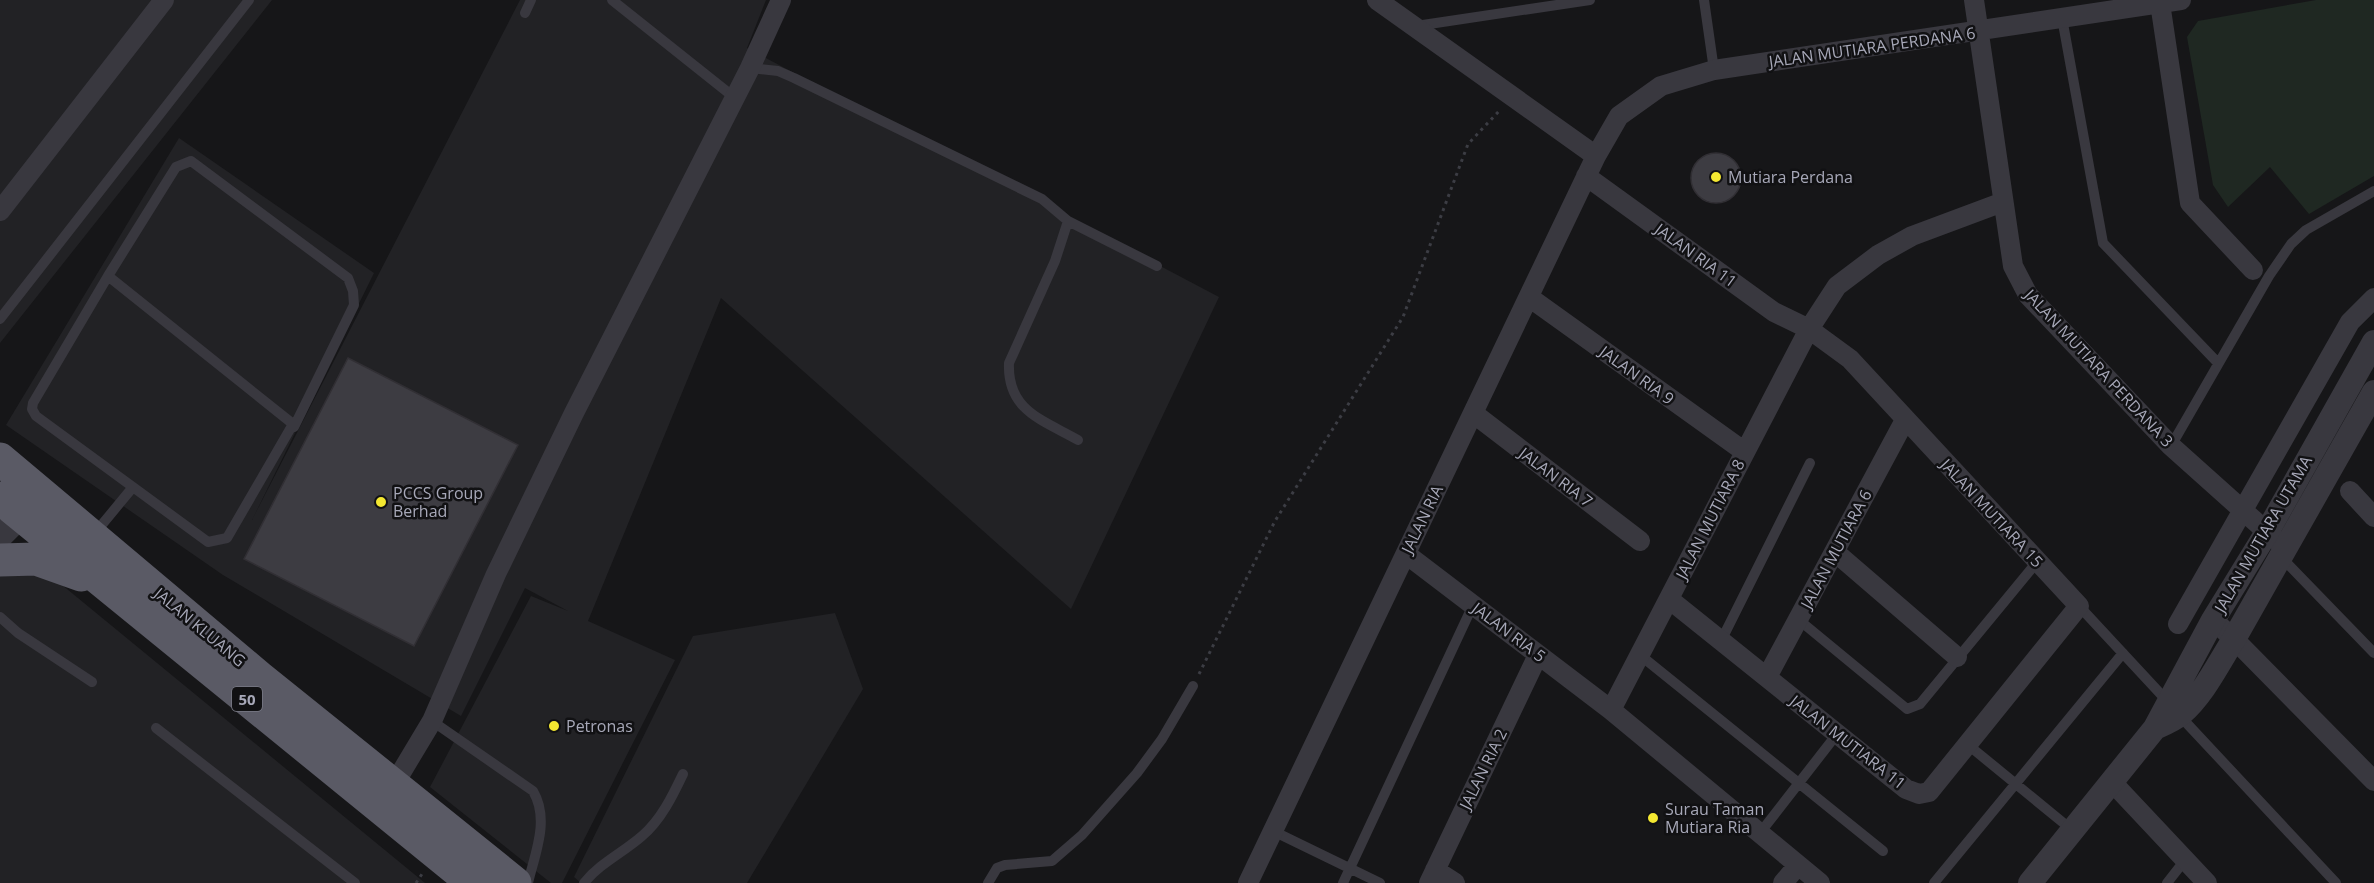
<svg xmlns="http://www.w3.org/2000/svg" width="2374" height="883" viewBox="0 0 2374 883" font-family="'Open Sans',sans-serif">
	<rect width="100%" height="100%" fill="#161618"/>
	<path fill="#222225" d="M0,0H272L0,343Z
		M520,0H766L747,48L1219,297L1071,609L721,298L588,621L675,660L562,883H551L430,787L531,596L568,611L525,588L461,716L223,575L6,425L179,138L374,273L252,520Z
		M0,534L425,883H0Z
		M835,613L863,689L747,883H581L574,877L693,636Z"/>
	<path fill="#1f2822" d="M2316,0H2374V176L2309,214L2270,167L2228,207L2213,185L2187,37L2198,21Z"/>
	<path fill="#3d3c42" stroke="#312f34" stroke-width="1.5" d="M1691 178a25 25 0 1 1 50 0a25 25 0 1 1-50 0Z
		M348,358L518,445L414,646L244,559Z"/>
	<g fill="none" stroke-linecap="round" stroke-linejoin="round">
		<path stroke="#3c3d44" stroke-width="3" stroke-dasharray="3 4.5" stroke-linecap="butt" d="M1199,674L1275,521L1403,317L1468,144L1501,109
			M416,883L422,874"/>
		<path stroke="#39383f" stroke-width="10" d="M612,0L735,98
			M1704,0L1714,70
			M525,13L531,0
			M2062,18L2103,243L2218,363
			M1416,26L1590,0
			M750,68L778,71L794,78L1042,199L1068,221L1055,261L1009,363C1007,411 1043,420 1078,440
			M191,161L348,278L353,291L354,305L294,427L293,424L227,538L208,542L36,416L32,409L33,403L108,276L176,167Z
			M1068,221L1157,266
			M108,276L293,424
			M0,319L249,0
			M2171,446L2269,276L2291,244L2306,230L2374,191
			M95,533L133,487
			M2281,557L2374,653
			M2079,606L2169,703
			M0,617L18,633L92,682
			M1799,620L1907,709L1920,704L2037,562
			M1721,641L1810,463
			M1640,655L1883,851
			M2179,715L2336,883
			M432,721L533,791C550,820 535,853 528,883
			M156,728L355,883
			M1967,744L2072,830
			M1273,831L1380,883
			M1760,833L1837,734
			M584,883C600,863 624,852 642,836C661,820 673,795 683,774
			M988,883L997,868L1005,865L1052,861L1082,835L1137,773L1162,739L1193,686
			M1343,883L1473,605
			M1934,883L2123,653
			M2167,883L2185,860"/>
		<path stroke="#39383f" stroke-width="20" d="M1377,0L1596,156
			M1974,0L2013,266L2028,295L2171,446L2276,540
			M2160,3L2190,203L2253,270
			M1586,176L1774,312L1809,329L1850,359L2079,606L1929,792L1919,794L1906,789L1669,599
			M0,211L164,0
			M1529,297L1745,452
			M1473,413L1640,541
			M2350,491L2374,517
			M1835,552L1957,657
			M1406,554L1611,710L1820,883
			M2213,620L2234,639L2374,781
			M2178,624L2350,322L2374,298
			M1767,677L1905,420
			M1611,710L1809,329L1837,286L1878,255L1912,236L2003,202
			M2112,782L2207,883
			M393,786L432,721L496,574L574,413L750,68L781,0
			M1435,870L1455,883
			M1248,883L1596,156L1619,116L1661,86L1714,70L2181,0
			M1429,883L1538,655
			M1783,883L1798,865"/>
		<path stroke="#39383f" stroke-width="24" d="M0,537L32,505
			M2155,728C2164,724 2174,720 2181,714C2204,694 2218,664 2234,639L2374,392
			M2030,883L2155,728L2213,620L2267,532L2374,342"/>
		<path stroke="#5a5a65" stroke-width="33" d="M0,459L259,677L515,883
			M0,498L473,883
			M0,560L36,559L81,575"/>
	</g>
	<g fill="#f4e831" stroke="#111113" stroke-width="2">
		<circle cx="1716" cy="177" r="6"/>
		<circle cx="381" cy="502" r="6"/>
		<circle cx="554" cy="726" r="6"/>
		<circle cx="1653" cy="818" r="6"/>
	</g>
	<g text-anchor="middle" dominant-baseline="central" stroke-width="5" stroke-linejoin="round" paint-order="stroke">
		<rect fill="#111113" stroke="#7a7b86" stroke-width="1.5" x="232" y="687" width="30" height="24" rx="4.5"/>
		<g font-size="15" font-weight="bold" fill="#a7a8b8">
			<text x="247" y="699">50</text>
		</g>
		<g font-size="16" fill="#a7a8b8" stroke="#111113">
			<text transform="translate(1872 47) rotate(-8)">JALAN MUTIARA PERDANA 6</text>
			<text transform="translate(1696 255) rotate(36)">JALAN RIA 11</text>
			<text transform="translate(2099 368) rotate(47)">JALAN MUTIARA PERDANA 3</text>
			<text transform="translate(1637 375) rotate(36)">JALAN RIA 9</text>
			<text transform="translate(1556 477) rotate(37)">JALAN RIA 7</text>
			<text transform="translate(1992 513) rotate(47)">JALAN MUTIARA 15</text>
			<text transform="translate(1422 519) rotate(-64)">JALAN RIA</text>
			<text transform="translate(1710 519) rotate(-63)">JALAN MUTIARA 8</text>
			<text transform="translate(2263 534) rotate(-60)">JALAN MUTIARA UTAMA</text>
			<text transform="translate(1836 549) rotate(-62)">JALAN MUTIARA 6</text>
			<text transform="translate(200 627) rotate(40)">JALAN KLUANG</text>
			<text transform="translate(1509 632) rotate(37)">JALAN RIA 5</text>
			<text transform="translate(1848 742) rotate(38)">JALAN MUTIARA 11</text>
			<text transform="translate(1483 769) rotate(-64)">JALAN RIA 2</text>
		</g>
		<g font-size="16" fill="#a7a8b8" stroke="#111113" text-anchor="start">
			<text x="1728" y="177">Mutiara Perdana</text>
			<text x="393" y="493">PCCS Group<tspan x="393" dy="18">Berhad</tspan></text>
			<text x="566" y="726">Petronas</text>
			<text x="1665" y="809">Surau Taman<tspan x="1665" dy="18">Mutiara Ria</tspan></text>
		</g>
	</g>
</svg>
